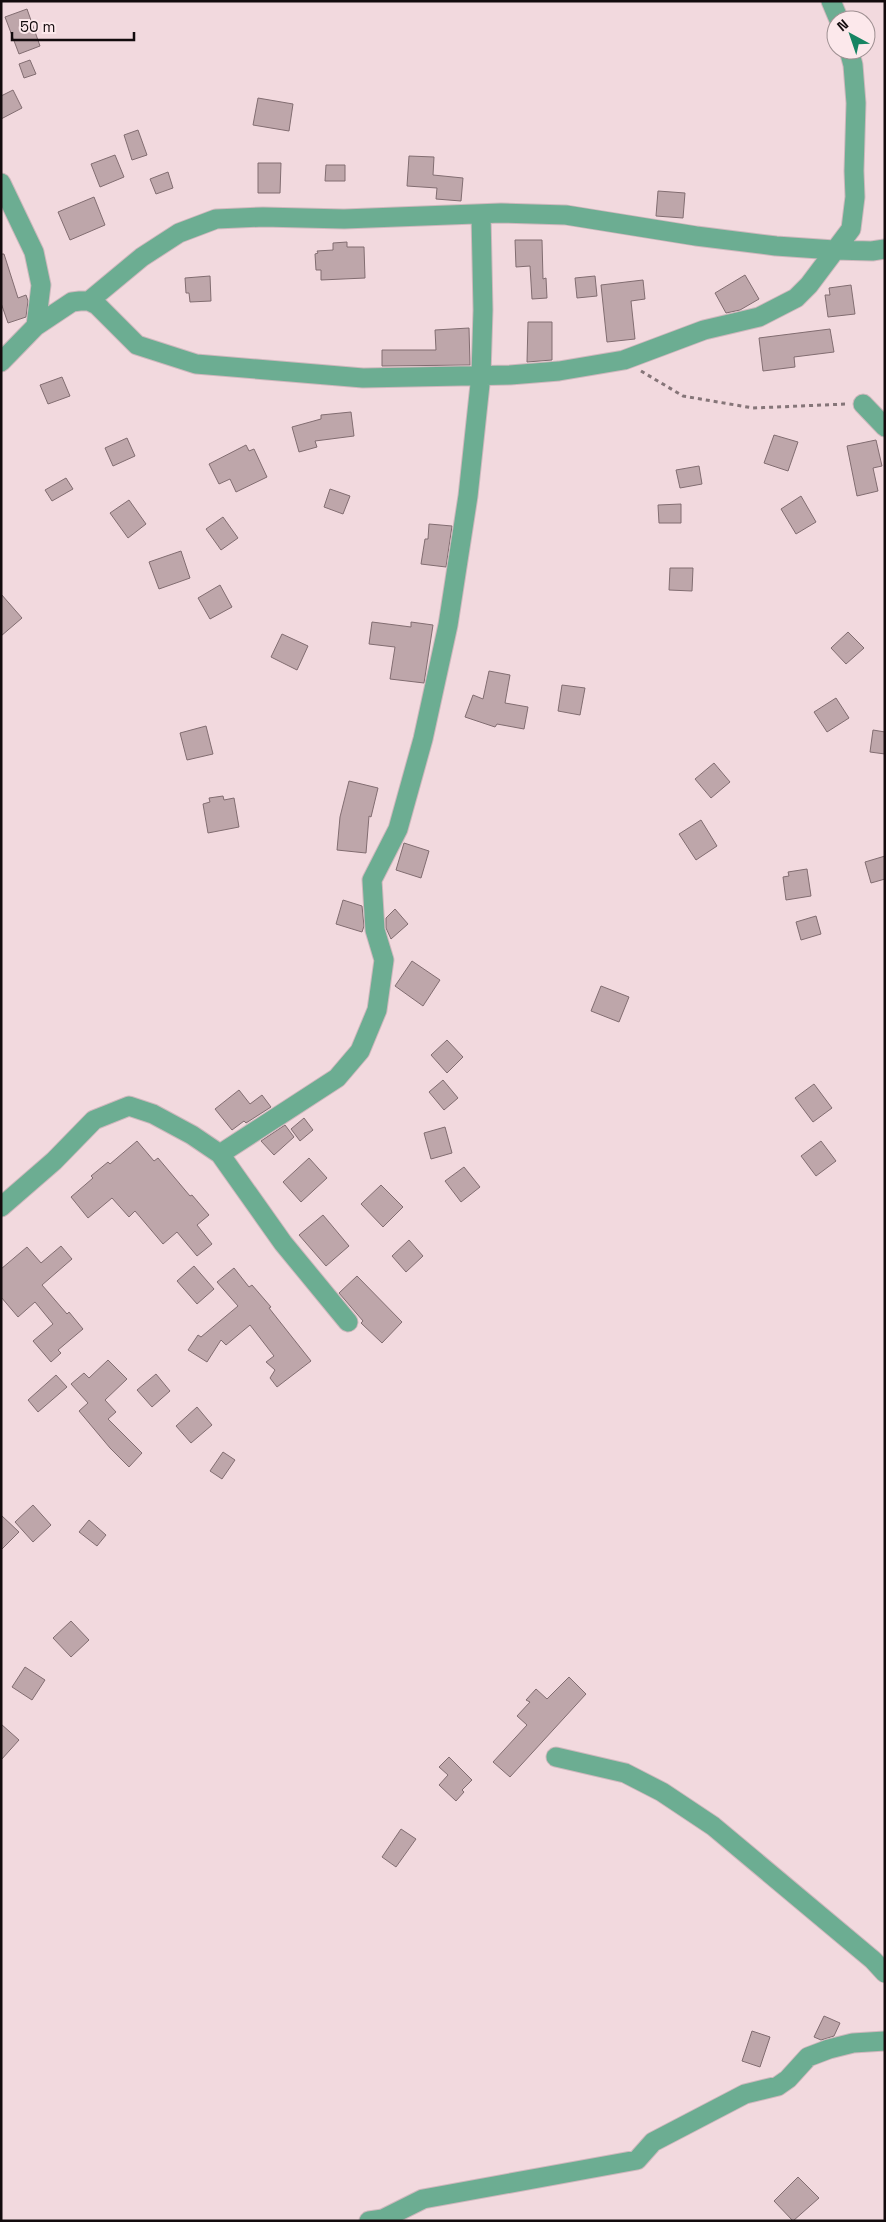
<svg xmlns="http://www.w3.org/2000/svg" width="886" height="2222" viewBox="0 0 886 2222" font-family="'Space Grotesk',sans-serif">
	<rect width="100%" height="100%" fill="#f2d9de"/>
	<path fill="#bea6aa" stroke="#826d71" d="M27,9L40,46L19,54L5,17Z
		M30,60L36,74L24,78L19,64Z
		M13,90L22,108L1,119V96Z
		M258,98L293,104L289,131L253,125Z
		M138,130L147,155L132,160L124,135Z
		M115,155L124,177L100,187L91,164Z
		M409,156L434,157L433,175L463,178L461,201L436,199L437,188L407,186Z
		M258,163H281L280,193H258Z
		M326,165H345V181H325Z
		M168,172L173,188L156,194L150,179Z
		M658,191L685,193L683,218L656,216Z
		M94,197L105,225L70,240L58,212Z
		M515,240H542L543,279L546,278L547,298L532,299L530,266L516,267Z
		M347,242V247H364L365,278L321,280V270H316L315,254L318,253L317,251L333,250V243Z
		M1,254H4L18,298L26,295L28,301L26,317L8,323L1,303Z
		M745,275L759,299L740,310L726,313L715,293Z
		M210,276L211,301L190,302L189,293H186L185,278Z
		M595,276L597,296L577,298L575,278Z
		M643,280L645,299L631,301L635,339L607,342L601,285Z
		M851,285L855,314L828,317L825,295H830L829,288Z
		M528,322H552V360L527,362Z
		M469,328L470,365L382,366V350H436L435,330Z
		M830,329L834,352L794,357L795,367L763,371L759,338Z
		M62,377L70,396L48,404L40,385Z
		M351,412L354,436L315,441L317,447L299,452L292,427L321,419V415Z
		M774,435L798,442L788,471L764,463Z
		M127,438L135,456L113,466L105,448Z
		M876,440L882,466L873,468L878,491L857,496L847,446Z
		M246,445L249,451L254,449L267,477L236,492L230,479L219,484L209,464Z
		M699,466L702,484L680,488L676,470Z
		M66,478L73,489L52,501L45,490Z
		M330,489L350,496L343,514L324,507Z
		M801,496L816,522L796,534L781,509Z
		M129,500L146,524L128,538L110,513Z
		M681,504V523H659L658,505Z
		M223,517L238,538L221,550L206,529Z
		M429,524L452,526L446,567L421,564L425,539H428Z
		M181,551L190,578L159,589L149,562Z
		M670,568H693L692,591L669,590Z
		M220,585L232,607L210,619L198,598Z
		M1,594L22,618L1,636Z
		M372,622L411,627V622L433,625L424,683L390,679L395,647L369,644Z
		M848,632L864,648L846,664L831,648Z
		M282,634L308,646L297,670L271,657Z
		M489,671L510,675L505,703L528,707L524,729L497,724L495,727L465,717L473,695L483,699Z
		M562,685L585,688L580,715L558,711Z
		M836,698L849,718L827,732L814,712Z
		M206,726L213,754L187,760L180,733Z
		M873,730L885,732V754L870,752Z
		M714,763L730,782L711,798L695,779Z
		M349,781L378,788L371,817L369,816L366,853L337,850L340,817Z
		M223,796L224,800L234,798L239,827L208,833L203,804L210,802L209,798Z
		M701,820L717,846L696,860L679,834Z
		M404,843L429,851L421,878L396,870Z
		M885,856V879L871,883L865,862Z
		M807,869L811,896L786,900L783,877L789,876L788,872Z
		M343,900L362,906L364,926L362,932L336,924Z
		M395,909L408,924L391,939L386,928V918Z
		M816,916L821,934L801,940L796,922Z
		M412,961L440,980L423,1006L395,986Z
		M601,986L629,997L619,1022L591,1011Z
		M447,1040L463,1057L447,1073L431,1055Z
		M443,1080L458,1098L444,1110L429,1092Z
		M814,1084L832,1108L813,1122L795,1098Z
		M239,1090L250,1104L262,1095L271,1107L246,1123L244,1121L232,1130L215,1109Z
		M304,1118L313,1130L300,1141L291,1129Z
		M285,1125L294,1137L274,1155L261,1141Z
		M445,1127L452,1153L431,1159L424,1133Z
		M137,1141L154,1161L158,1158L190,1196L192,1195L209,1215L197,1225L212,1244L197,1256L177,1232L163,1244L135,1211L129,1217L112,1198L88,1218L71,1197L93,1178L91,1176L108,1162L110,1164Z
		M821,1141L836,1161L816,1176L801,1156Z
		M309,1158L327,1178L301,1202L283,1182Z
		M464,1167L480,1187L461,1202L445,1181Z
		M381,1185L403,1207L383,1227L361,1204Z
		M323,1215L349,1246L326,1266L299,1235Z
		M409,1240L423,1256L406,1272L392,1256Z
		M61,1246L72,1259L42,1285L67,1314L69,1312L83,1329L58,1350L61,1353L51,1362L33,1341L53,1324L35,1302L18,1317L1,1297V1269L27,1247L41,1263Z
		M194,1266L214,1289L197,1304L177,1281Z
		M234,1268L249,1287L252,1285L271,1307L269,1308L311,1361L277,1387L270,1378L275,1370L266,1362L274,1356L250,1325L226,1345L221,1340L207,1362L188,1350L198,1335L201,1337L238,1306L217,1282Z
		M357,1276L402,1322L382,1343L361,1323L363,1321L339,1293Z
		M108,1360L127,1379L105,1400L116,1412L108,1419L142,1453L129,1467L110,1448L79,1411L88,1403L71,1384L84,1373L89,1378Z
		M156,1374L170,1391L152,1407L137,1390Z
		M56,1375L67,1387L38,1412L28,1400Z
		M197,1407L212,1425L191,1443L176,1426Z
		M223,1452L235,1460L222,1479L210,1471Z
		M33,1505L51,1525L33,1542L15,1522Z
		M1,1515L19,1532L1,1550Z
		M89,1520L106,1535L97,1546L79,1532Z
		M71,1621L89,1640L71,1657L53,1638Z
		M25,1667L45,1680L32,1700L12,1687Z
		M569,1677L586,1694L510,1777L493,1762L527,1725L517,1716L530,1702L526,1700L536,1689L547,1699Z
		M1,1724L19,1740L1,1760Z
		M449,1757L472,1780L462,1790L464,1792L456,1801L439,1785L448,1775L439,1767Z
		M401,1829L416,1839L396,1867L382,1857Z
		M824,2016L840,2023L834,2036L821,2040L814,2037Z
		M752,2031L770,2037L760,2067L742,2061Z
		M798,2177L819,2198L793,2221L774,2201Z"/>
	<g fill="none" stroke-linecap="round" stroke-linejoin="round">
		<g stroke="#ceb8bd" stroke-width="21">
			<path id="minor" d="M831,1L839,20
				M1,183L34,252L41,285L36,326
				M89,301L142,257L179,233L216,219L263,217L344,219L501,213L566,215L696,236L776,246L834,250L872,251L885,249
				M1,362L36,326L72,302L80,301H89L97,305L137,345L196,364L363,378L510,375L559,371L624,360L704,330L759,317L796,298L809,285L851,229L855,197L854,171L856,103L853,65L849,50
				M863,404L885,427
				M220,1154L337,1078L360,1051L377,1010L384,960L375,930L372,880L398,829L423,739L448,625L468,496L481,375L483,310L481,214
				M1,1207L54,1161L94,1120L129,1106L153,1114L192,1135L220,1154L283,1243L348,1322
				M556,1757L625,1773L662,1792L713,1826L873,1960L885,1973
				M369,2221L383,2219L423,2199L637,2160L653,2142L745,2094L778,2086L788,2079L808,2057L829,2049L853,2043L885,2041"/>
		</g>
		<path stroke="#857578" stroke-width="3" stroke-dasharray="4 4" stroke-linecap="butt" d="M641,371L683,396L753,408L847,404"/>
		<use href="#minor" stroke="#6cad92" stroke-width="19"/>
	</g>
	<rect width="886" height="2222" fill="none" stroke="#130b0d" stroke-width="5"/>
	<g transform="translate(851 35) rotate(320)"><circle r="24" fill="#fce8eb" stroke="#9f9092"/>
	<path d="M0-4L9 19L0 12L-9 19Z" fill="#168462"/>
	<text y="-8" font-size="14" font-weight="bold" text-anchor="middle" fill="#130b0d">N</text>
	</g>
	<path d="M12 32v8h122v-8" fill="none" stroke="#130b0d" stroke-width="2.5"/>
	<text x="20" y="32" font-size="15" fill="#130b0d" stroke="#fce8eb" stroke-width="4" paint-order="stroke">50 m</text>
</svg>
